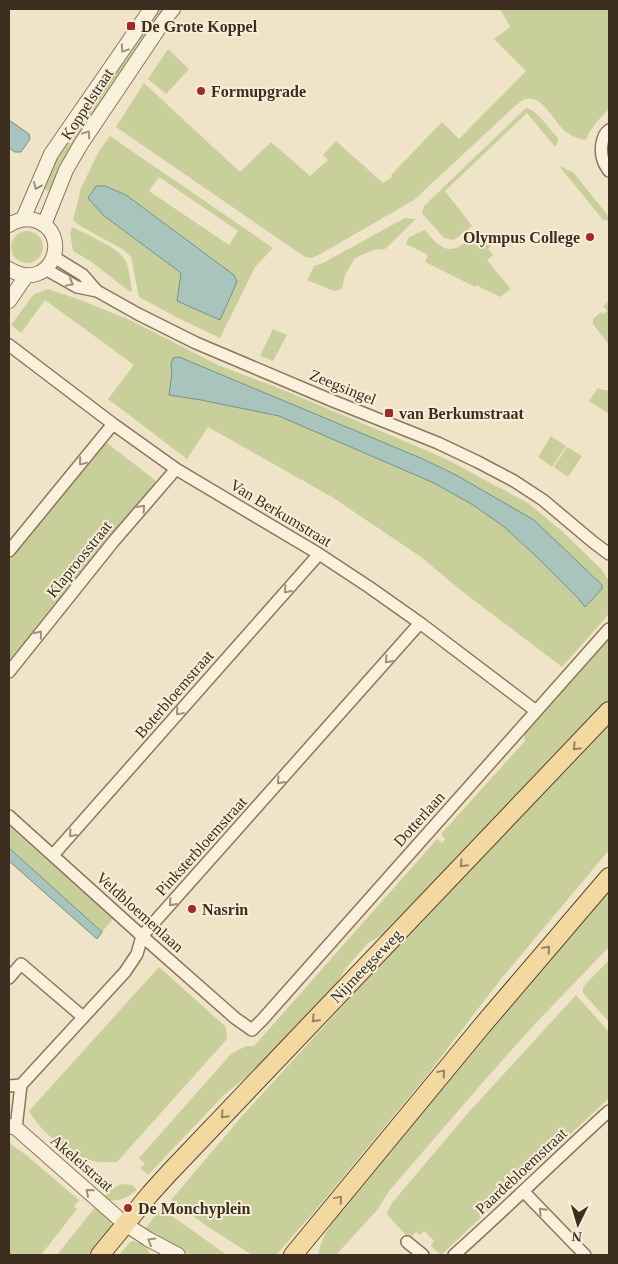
<svg xmlns="http://www.w3.org/2000/svg" width="618" height="1264" viewBox="0 0 618 1264" font-family="Georgia,serif">
	<rect width="100%" height="100%" fill="#f0e4c8"/>
	<path fill="#c9cf9b" fill-rule="evenodd" d="M155,9H169L51,192L41,188L53,160Z
		M500,9H608L609,10V109C600,118 591,127 586,140C577,138 570,136 564,130C554,121 542,94 525,99C522,100 518,104 515,106L414,200L322,253L312,258L305,257L116,127L144,83L240,172L271,142L310,176L328,160L323,155L336,141L383,183L392,177L391,175L442,122L459,139L526,71L494,39L510,27Z
		M168,49L189,69L166,94L148,79Z
		M526,108C536,109 550,129 557,137C559,141 558,143 555,147L527,113L445,191L472,226L454,240L444,238L422,213L424,206Z
		M110,136L273,248L255,267L220,338L178,318L139,297L131,257L124,250L82,227L73,220L81,188L98,153ZM159,177L238,231L229,245L149,191ZM96,186L233,292L181,273L103,215L88,198Z
		M559,166L573,172L609,217V223L606,219L604,221Z
		M405,218L416,219L385,249L373,250L355,258L345,275L342,289L334,291L307,280L314,266L323,263Z
		M72,227C84,233 116,247 123,257C130,265 130,281 132,291L130,292L93,263L73,251L70,233Z
		M425,230C446,257 455,253 478,232L491,246L488,249L493,255L487,260L511,289L500,297L476,285L475,287L425,262L428,255L406,244L409,237Z
		M11 247a16 16 0 1 1 32 0a16 16 0 1 1-32 0Z
		M48,289L78,299L130,320L218,365L281,389L442,457L528,503L563,532L602,570L609,581V614L562,667L459,589L421,557L332,497L208,427L187,459L108,399L134,365L45,300L21,333L11,325L34,294ZM179,357L424,459L456,475L534,520L602,585L585,606L578,598L536,556L503,526L473,505L434,483L279,416L201,400L170,395L172,372L171,364Z
		M609,301V345L593,324V319L601,312L603,314L607,311L603,306Z
		M273,329L287,335L273,361L260,356Z
		M598,388L604,390H609V414L589,401Z
		M551,436L566,446L552,467L538,457Z
		M103,440L155,480V483L9,666V560Z
		M567,447L582,456L568,477L554,467Z
		M609,636V700L384,934L368,943L346,968L336,984L263,1064L225,1094L148,1175L140,1168L145,1164L139,1158L231,1054L246,1046H254L437,839L442,843L445,839L441,834L525,741L524,734Z
		M609,723V850L501,979L428,1074L315,1211L276,1255H252L207,1226L171,1200L243,1115L380,965Z
		M9,826L113,919L102,932L9,848Z
		M609,893V947L533,1026L484,1081L389,1191L378,1209L336,1255H318C320,1243 325,1234 332,1223L474,1050L534,979L565,938L594,907Z
		M609,960V1022L583,993V987Z
		M159,967L226,1027L227,1039L117,1162C109,1162 101,1163 93,1161C69,1154 42,1134 29,1111Z
		M576,995L609,1032V1098L441,1255L431,1246L434,1241L424,1231L420,1235L416,1232L409,1239L387,1214L388,1210L392,1203L467,1114Z
		M9,1143L25,1154L79,1200L74,1206L77,1209L41,1255H9Z
		M123,1184L132,1185L137,1190C127,1198 116,1204 103,1198C109,1190 114,1186 123,1184Z
		M96,1206C102,1212 114,1219 111,1229L88,1255H57Z
		M162,1209L227,1255H191L145,1229L157,1213Z
		M133,1241L147,1246L150,1255H119L130,1242Z"/>
	<path fill="#a9c4bc" stroke="#6f938a" d="M9,120L29,134L30,139L21,152H15L9,148Z
		M96,186H105L126,195L234,275L237,282L220,320L177,301L181,273L103,215L88,198Z
		M179,357L423,459L456,475L534,520L602,585V589L585,607L578,598L536,556L503,526L473,505L434,483L279,416L201,400L169,395L172,372L171,364L173,358Z
		M9,848L102,932L97,939L9,861Z"/>
	<g fill="none" stroke-linecap="round" stroke-linejoin="round">
		<g stroke="#8d765c" stroke-width="14">
			<path id="minor" d="M609,130C601,136 600,151 603,160C604,164 607,168 609,171
				M54,257L83,275L97,291
				M45,269L77,287L97,291L138,314L196,343L333,401L438,443L478,462L514,481L543,500L593,542L609,554
				M9,345L113,424L176,469L319,554L369,587L420,623L536,711
				M9,551L113,424
				M9,672L113,542L176,469
				M9,816L142,936L235,1018L252,1030L263,1019L609,629
				M53,855L319,554
				M9,978L21,964L83,1017
				M9,1086L21,1085L125,972L137,954L142,936L420,623
				M16,1128L21,1085
				M524,1192L585,1255
				M407,1242L423,1255
				M454,1255C507,1208 557,1158 609,1111"/>
		</g>
		<g stroke="#8d765c" stroke-width="16">
			<path id="tertiary" d="M23,219L51,154L151,9
				M9,225C17,220 25,218 34,220C75,232 51,295 9,269
				M44,225L66,170L81,144L165,19L173,9
				M9,301L26,276
				M9,1126L16,1128L125,1224L148,1239L178,1255"/>
		</g>
		<g stroke="#5b4430" stroke-width="20">
			<path id="primary" d="M100,1255L150,1194L169,1173L609,711
				M293,1255L481,1027L609,877"/>
		</g>
		<use href="#minor" stroke="#faf1dc" stroke-width="11"/>
		<use href="#tertiary" stroke="#faf1dc" stroke-width="14"/>
		<use href="#primary" stroke="#f3d9a0" stroke-width="18"/>
	</g>
	<defs><path id="oneway-chevron" d="M-2-3.5L2.5 0L-2 3.5" fill="none" stroke-width="1.6" stroke-linecap="round" stroke-linejoin="round" transform="scale(1.25)"/></defs>
	<g stroke="#9c907e">
		<use href="#oneway-chevron" transform="translate(124 49) rotate(124)"/>
		<use href="#oneway-chevron" transform="translate(87 134) rotate(-56)"/>
		<use href="#oneway-chevron" transform="translate(37 186) rotate(114)"/>
		<use href="#oneway-chevron" transform="translate(70 283) rotate(29)"/>
		<use href="#oneway-chevron" transform="translate(82 462) rotate(129)"/>
		<use href="#oneway-chevron" transform="translate(142 508) rotate(-49)"/>
		<use href="#oneway-chevron" transform="translate(287 590) rotate(132)"/>
		<use href="#oneway-chevron" transform="translate(39 634) rotate(-51)"/>
		<use href="#oneway-chevron" transform="translate(388 660) rotate(132)"/>
		<use href="#oneway-chevron" transform="translate(179 712) rotate(131)"/>
		<use href="#oneway-chevron" transform="translate(280 781) rotate(132)"/>
		<use href="#oneway-chevron" transform="translate(72 834) rotate(132)"/>
		<use href="#oneway-chevron" transform="translate(172 903) rotate(132)"/>
		<use href="#oneway-chevron" transform="translate(89 1192) rotate(-139)"/>
		<use href="#oneway-chevron" transform="translate(542 1211) rotate(-134)"/>
		<use href="#oneway-chevron" transform="translate(151 1241) rotate(-150)"/>
	</g>
	<g stroke="#988460">
		<use href="#oneway-chevron" transform="translate(576 747) rotate(134)"/>
		<use href="#oneway-chevron" transform="translate(463 864) rotate(134)"/>
		<use href="#oneway-chevron" transform="translate(547 949) rotate(-49)"/>
		<use href="#oneway-chevron" transform="translate(315 1019) rotate(134)"/>
		<use href="#oneway-chevron" transform="translate(442 1073) rotate(-50)"/>
		<use href="#oneway-chevron" transform="translate(224 1115) rotate(133)"/>
		<use href="#oneway-chevron" transform="translate(339 1199) rotate(-50)"/>
	</g>
	<g fill="#9e2a2b" stroke="#f7eed8" stroke-width="2">
		<rect x="126" y="21" width="10" height="10" rx="2.5"/>
		<circle cx="201" cy="91" r="5"/>
		<circle cx="590" cy="237" r="5"/>
		<rect x="384" y="408" width="10" height="10" rx="2.5"/>
		<circle cx="192" cy="909" r="5"/>
		<circle cx="128" cy="1208" r="5"/>
	</g>
	<g text-anchor="middle" dominant-baseline="central" stroke-width="4" stroke-linejoin="round" paint-order="stroke">
		<g font-size="16" font-weight="bold" fill="#3d2e20" stroke="#f7eed8" text-anchor="start">
			<text x="141" y="26">De Grote Koppel</text>
			<text x="211" y="91">Formupgrade</text>
			<text x="580" y="237" text-anchor="end">Olympus College</text>
			<text x="399" y="413">van Berkumstraat</text>
			<text x="202" y="909">Nasrin</text>
			<text x="138" y="1208">De Monchyplein</text>
		</g>
		<g font-size="16" fill="#3d2e20" stroke="#f7eed8">
			<text transform="translate(87 104) rotate(-57)">Koppelstraat</text>
			<text transform="translate(343 387) rotate(22)">Zeegsingel</text>
			<text transform="translate(281 513) rotate(31)">Van Berkumstraat</text>
			<text transform="translate(79 559) rotate(-51)">Klaproosstraat</text>
			<text transform="translate(174 694) rotate(-49)">Boterbloemstraat</text>
			<text transform="translate(419 819) rotate(-48)">Dotterlaan</text>
			<text transform="translate(201 846) rotate(-48)">Pinksterbloemstraat</text>
			<text transform="translate(140 912) rotate(42)">Veldbloemenlaan</text>
			<text transform="translate(366 966) rotate(-46)">Nijmeegseweg</text>
			<text transform="translate(82 1163) rotate(41)">Akeleistraat</text>
			<text transform="translate(521 1171) rotate(-43)">Paardebloemstraat</text>
		</g>
	</g>
	<rect width="618" height="1264" fill="none" stroke="#3d2e20" stroke-width="20"/>
	<g transform="translate(578 1224) rotate(185)" stroke="#f7eed8" stroke-width="4" paint-order="stroke">
	<path d="M0-4L9 19L0 12L-9 19Z" fill="#3d2e20"/>
	<text y="-8" font-size="14" font-weight="bold" text-anchor="middle" fill="#3d2e20">N</text>
	</g>
</svg>
